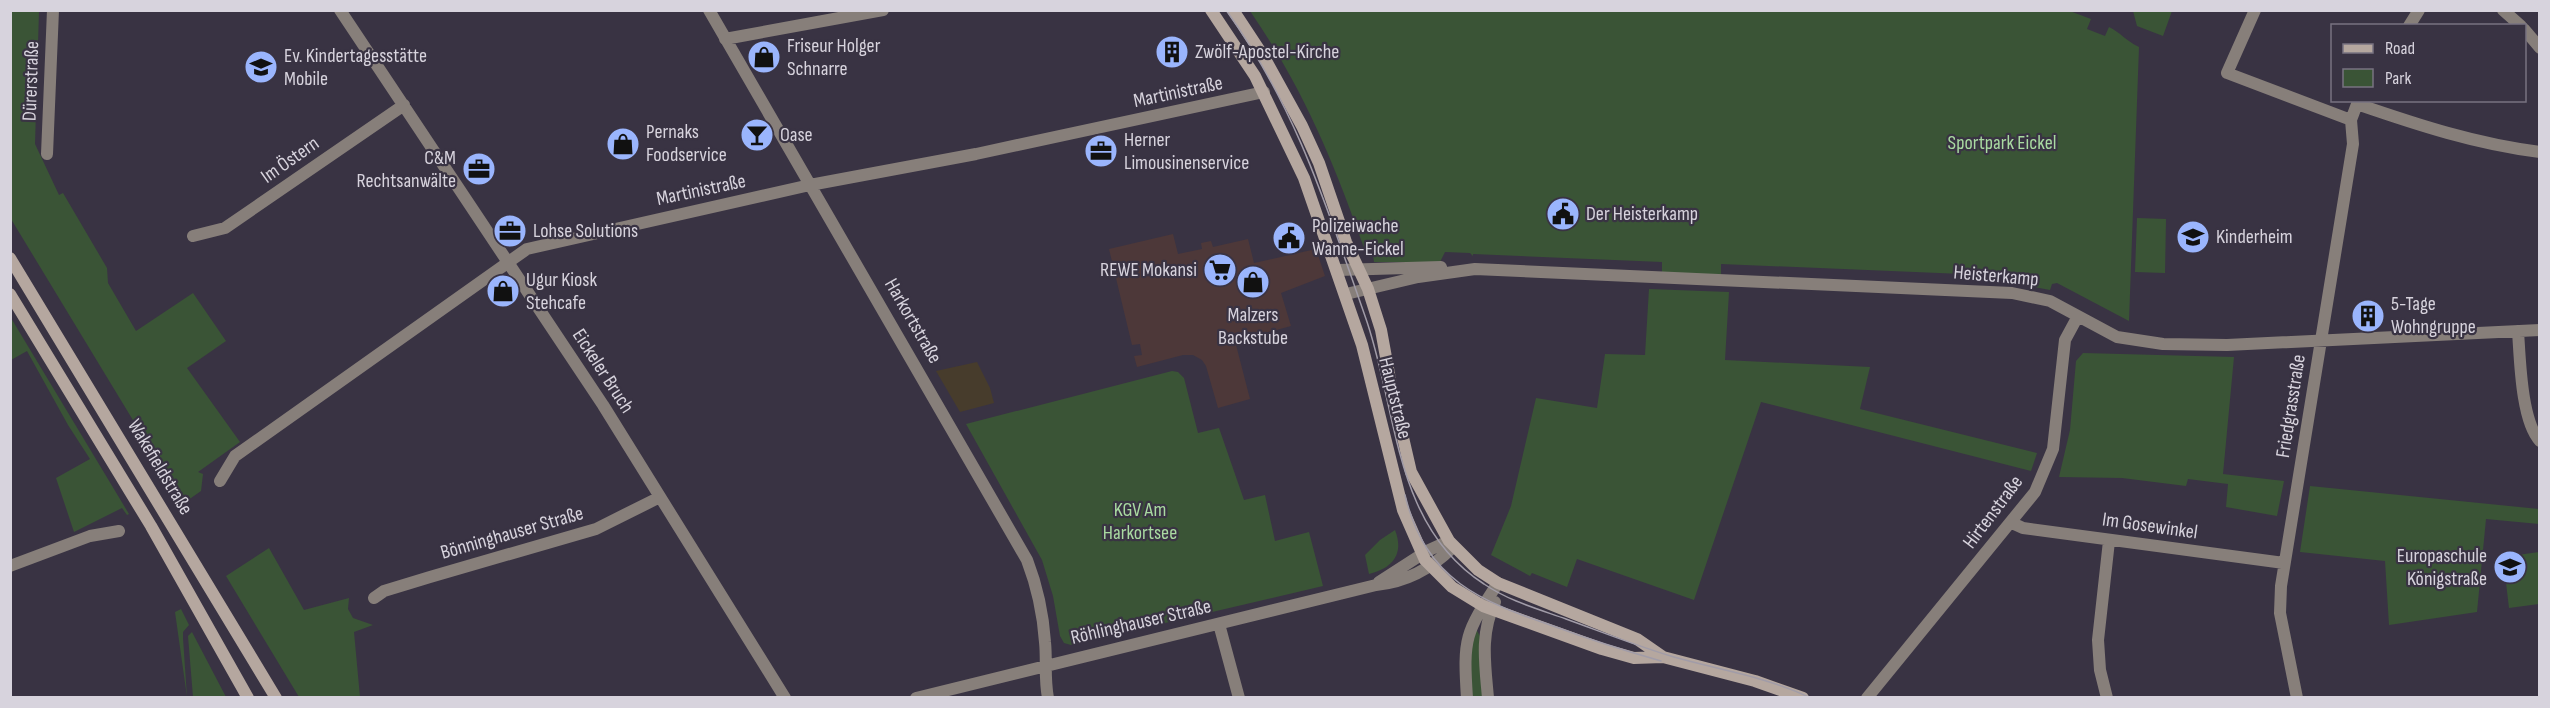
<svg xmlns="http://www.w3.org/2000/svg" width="2550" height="708" viewBox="0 0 2550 708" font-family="'Sofia Sans Condensed',sans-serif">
	<rect width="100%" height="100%" fill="#393343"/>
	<path fill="#4d3839" d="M1173,234L1178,254L1202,249L1201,243L1211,241L1213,247L1248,239L1254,263L1316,249L1325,276L1281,293L1291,326L1235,341L1250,399L1218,408L1206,366L1202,360L1193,355H1183L1137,367L1134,356L1142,355L1140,344L1132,345L1109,249Z"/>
	<path fill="#473c2c" d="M977,362L990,388L994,403L960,412L936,371Z"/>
	<path fill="#3a5436" d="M2067,10L2091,19L2087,29L2105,36L2109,27C2121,33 2125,40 2139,47L2129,321L2057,283L2052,284L2050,290L2034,287L2035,277L1721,264V275L1662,273V262L1473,254V256L1470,253L1445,252L1440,262H1374L1372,248H1364C1333,160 1303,88 1250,11Z
		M10,11H39L35,144L59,195L63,193L107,268L108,283L136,331L193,293L226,341L187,368L240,442L198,472L203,474L201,491L181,505L162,468L11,219Z
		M2133,11H2172L2163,36L2137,26Z
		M2137,218L2166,219L2165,273L2135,272Z
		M1649,289L1729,292L1725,360L1870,367L1860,409L2037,453L2031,471L1761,402L1694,600L1577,559L1567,587L1532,573L1530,576L1491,555L1511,506L1536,398L1597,408L1605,354L1645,355Z
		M11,318L129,514L127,515L122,508L74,532L56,478L90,459L68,425L27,351L11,360Z
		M2083,353L2234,357L2223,474L2284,481L2277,516L2226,507L2228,484L2188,479L2186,486L2122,478L2059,477L2070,430L2076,361Z
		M1172,371L1178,372L1184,378L1198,433L1219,428L1244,500L1265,495L1275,541L1309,532L1323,586L1071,645L1064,643L1060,636L1053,596L1042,560L966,424Z
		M2310,486L2539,509V524L2486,519L2477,612L2389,625L2385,561L2300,552Z
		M1395,530C1404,553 1394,568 1369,574L1365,555L1380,540Z
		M269,548L304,610L349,598L348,609L353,618L373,625L354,632L360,697H299L226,576Z
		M2539,552V604L2509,608L2503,557Z
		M181,609L189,625L183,632V638L187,697L175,612Z
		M1476,629L1480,636L1484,697L1472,698L1469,660Z
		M192,632L226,697H193L188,636Z"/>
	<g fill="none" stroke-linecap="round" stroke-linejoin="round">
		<path stroke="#877f7a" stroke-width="12" d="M340,10L603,405L785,698
			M709,10L1027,560C1037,586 1043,613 1045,642C1047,662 1044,676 1048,698
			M2255,10L2227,73L2351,120
			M2503,10L2521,26
			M2409,26L2419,10
			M2524,29L2540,48
			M725,39L883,10
			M2351,120L2357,104C2418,125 2476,144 2540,152
			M47,154L53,10
			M193,236L225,228L404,105
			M1338,270L1441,267
			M1346,294L1418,277L1475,269L2012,293L2050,301L2117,337L2163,344L2227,345L2540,330
			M2518,331C2520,358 2521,421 2540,441
			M220,481L235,456L527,249L810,185L976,154L1264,92
			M2012,523L2023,528L2284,563
			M10,566L90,536L119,531
			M1379,582L1427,551L1449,541
			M374,598L384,591L430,577L596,529L658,498
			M1219,624L1239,698
			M916,698L1376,585C1407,582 1431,569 1453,547
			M1467,698C1463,638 1465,633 1498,583
			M1488,698C1485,663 1480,634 1495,602
			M1867,698L2035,492L2053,449L2065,340L2078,316
			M2107,698L2100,670L2098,640L2109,541
			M2297,698L2280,613L2281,586L2353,144L2351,120"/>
		<path stroke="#b5a79f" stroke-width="12" d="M1211,10L1255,76L1304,178L1362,345L1403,510L1425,560L1452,587L1483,606L1602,649L1634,658L1663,657
			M1233,10L1264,57L1302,126L1319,163L1346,242L1368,289L1381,330L1392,390L1411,472L1449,541L1478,570L1498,583L1637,639L1663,657L1755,681L1803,698
			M10,258L276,698
			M10,294L151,526L248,698"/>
		<path stroke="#a19ca8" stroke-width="1.5" d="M1226,10C1296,107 1326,205 1365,316C1398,408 1392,525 1484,584C1509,601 1538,609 1566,619C1602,632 1637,646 1674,657C1720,670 1767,677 1811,698
			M1405,495C1426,581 1480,601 1556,627C1591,640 1626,651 1661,661"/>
	</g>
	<defs>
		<g id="building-disc" transform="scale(1.725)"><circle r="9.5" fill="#9ab5fd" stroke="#393343"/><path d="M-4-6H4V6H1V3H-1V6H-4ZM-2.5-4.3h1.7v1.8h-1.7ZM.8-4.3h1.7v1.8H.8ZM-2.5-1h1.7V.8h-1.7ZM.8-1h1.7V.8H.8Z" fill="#111"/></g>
		<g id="shop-disc" transform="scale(1.725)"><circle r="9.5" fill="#9ab5fd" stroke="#393343"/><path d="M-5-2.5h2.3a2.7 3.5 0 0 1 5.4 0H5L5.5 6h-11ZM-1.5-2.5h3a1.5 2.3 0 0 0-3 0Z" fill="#111"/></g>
		<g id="school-disc" transform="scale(1.725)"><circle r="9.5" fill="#9ab5fd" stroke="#393343"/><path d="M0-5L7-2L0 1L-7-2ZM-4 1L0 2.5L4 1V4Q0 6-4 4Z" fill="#111"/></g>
		<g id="bar-disc" transform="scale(1.725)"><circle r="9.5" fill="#9ab5fd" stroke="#393343"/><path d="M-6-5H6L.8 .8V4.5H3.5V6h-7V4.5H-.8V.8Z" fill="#111"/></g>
		<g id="office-disc" transform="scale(1.725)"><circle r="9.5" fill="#9ab5fd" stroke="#393343"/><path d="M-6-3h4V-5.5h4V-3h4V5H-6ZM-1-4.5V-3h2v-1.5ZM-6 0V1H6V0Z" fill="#111"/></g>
		<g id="civic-disc" transform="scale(1.725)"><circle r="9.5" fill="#9ab5fd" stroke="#393343"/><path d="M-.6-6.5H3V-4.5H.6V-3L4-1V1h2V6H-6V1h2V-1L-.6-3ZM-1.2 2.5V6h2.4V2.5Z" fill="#111"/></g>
		<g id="supermarket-disc" transform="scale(1.725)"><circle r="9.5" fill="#9ab5fd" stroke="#393343"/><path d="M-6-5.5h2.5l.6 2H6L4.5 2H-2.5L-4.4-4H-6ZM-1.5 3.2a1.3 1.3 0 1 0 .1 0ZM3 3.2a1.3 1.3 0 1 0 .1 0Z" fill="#111"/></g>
	</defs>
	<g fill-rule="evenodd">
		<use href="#building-disc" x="1172" y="52"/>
		<use href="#shop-disc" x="764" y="57"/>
		<use href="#school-disc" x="261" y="67"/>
		<use href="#bar-disc" x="757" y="135"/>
		<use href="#shop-disc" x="623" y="144"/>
		<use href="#office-disc" x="1101" y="151"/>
		<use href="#office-disc" x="479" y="169"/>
		<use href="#civic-disc" x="1563" y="214"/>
		<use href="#office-disc" x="510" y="231"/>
		<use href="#school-disc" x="2193" y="237"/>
		<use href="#civic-disc" x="1289" y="238"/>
		<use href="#supermarket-disc" x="1220" y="270"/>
		<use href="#shop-disc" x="1253" y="282"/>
		<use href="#shop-disc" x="503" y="291"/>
		<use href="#building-disc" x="2368" y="316"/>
		<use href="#school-disc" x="2510" y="567"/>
	</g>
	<g text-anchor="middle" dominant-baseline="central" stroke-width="4.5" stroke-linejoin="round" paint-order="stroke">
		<g font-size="20" fill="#d7d3dd" stroke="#393343" text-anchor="start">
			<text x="787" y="46">Friseur Holger<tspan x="787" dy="23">Schnarre</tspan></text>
			<text x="1195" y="52">Zwölf-Apostel-Kirche</text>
			<text x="284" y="56">Ev. Kindertagesstätte<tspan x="284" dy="23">Mobile</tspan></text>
			<text x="646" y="132">Pernaks<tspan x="646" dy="23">Foodservice</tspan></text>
			<text x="780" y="135">Oase</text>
			<text x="1124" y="140">Herner<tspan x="1124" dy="23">Limousinenservice</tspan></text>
			<text x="456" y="158" text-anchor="end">C&amp;M<tspan x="456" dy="23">Rechtsanwälte</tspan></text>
			<text x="1586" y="214">Der Heisterkamp</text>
			<text x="1312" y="226">Polizeiwache<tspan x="1312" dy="23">Wanne-Eickel</tspan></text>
			<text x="533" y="231">Lohse Solutions</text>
			<text x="2216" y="237">Kinderheim</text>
			<text x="1197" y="270" text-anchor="end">REWE Mokansi</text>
			<text x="526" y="280">Ugur Kiosk<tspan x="526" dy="23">Stehcafe</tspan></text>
			<text x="2391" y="304">5-Tage<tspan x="2391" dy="23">Wohngruppe</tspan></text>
			<text x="1253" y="315" text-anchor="middle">Malzers<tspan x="1253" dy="23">Backstube</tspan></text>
			<text x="2487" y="556" text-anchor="end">Europaschule<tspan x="2487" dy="23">Königstraße</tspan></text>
		</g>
		<g font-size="20" fill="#d7d3dd" stroke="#393343">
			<text transform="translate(31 81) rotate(-88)">Dürerstraße</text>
			<text transform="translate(1178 92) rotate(-12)">Martinistraße</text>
			<text transform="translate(290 160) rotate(-35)">Im Östern</text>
			<text transform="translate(701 190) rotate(-12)">Martinistraße</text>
			<text transform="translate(1996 276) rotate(5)">Heisterkamp</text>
			<text transform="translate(913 321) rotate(60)">Harkortstraße</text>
			<text transform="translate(603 371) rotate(57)">Eickeler Bruch</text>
			<text transform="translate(1395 398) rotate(76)">Hauptstraße</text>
			<text transform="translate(2291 406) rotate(-81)">Friedgrasstraße</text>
			<text transform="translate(160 467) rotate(59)">Wakefieldstraße</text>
			<text transform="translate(1993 512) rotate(-53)">Hirtenstraße</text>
			<text transform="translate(2150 526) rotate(8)">Im Gosewinkel</text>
			<text transform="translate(512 533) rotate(-16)">Bönninghauser Straße</text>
			<text transform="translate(1141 622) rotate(-13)">Röhlinghauser Straße</text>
		</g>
		<g font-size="20" fill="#a9daa1" stroke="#393343">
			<text x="2002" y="143">Sportpark Eickel</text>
			<text x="1140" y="510">KGV Am<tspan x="1140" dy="23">Harkortsee</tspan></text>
		</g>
	</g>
	<rect width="2550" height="708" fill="none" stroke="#d7d3dd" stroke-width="24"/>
	<rect x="2331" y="24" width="195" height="78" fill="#393343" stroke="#787381" stroke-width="1.5"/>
	<rect x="2343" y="44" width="30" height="9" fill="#b5a79f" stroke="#787381" stroke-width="1.5"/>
	<text x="2385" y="54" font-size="18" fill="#d7d3dd">Road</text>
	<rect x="2343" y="69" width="30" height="18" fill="#3a5436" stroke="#787381" stroke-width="1.5"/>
	<text x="2385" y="84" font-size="18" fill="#d7d3dd">Park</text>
</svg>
